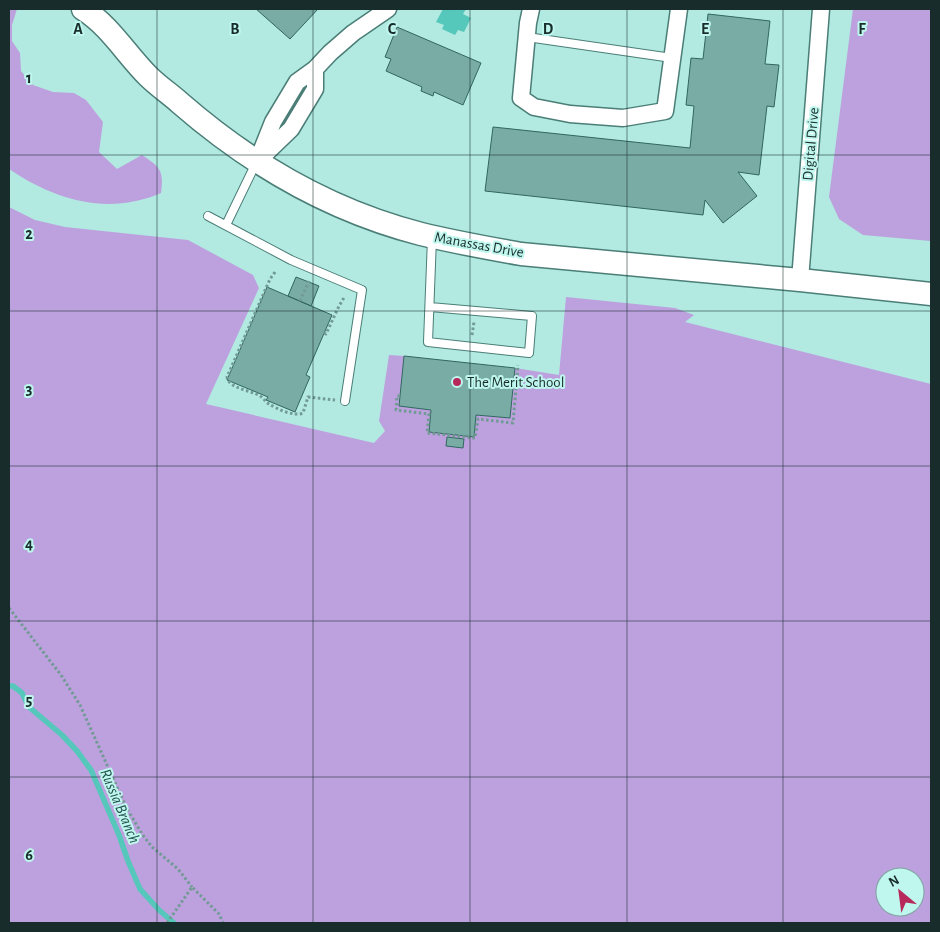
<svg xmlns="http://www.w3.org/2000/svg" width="940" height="932" viewBox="0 0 940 932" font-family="'Alegreya Sans',sans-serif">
	<rect width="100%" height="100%" fill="#b2e9e1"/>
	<path fill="#bda1de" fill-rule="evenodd" d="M9,9H17L12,25V41L20,53L21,71L33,85L53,92L74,93L86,100L103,122L99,152L117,169L142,155C160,167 164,170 161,193C107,216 55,200 9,169Z
		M853,9H931V241L863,235L839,219L829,197Z
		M9,207L35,220L65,227L188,240L253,275L259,288L206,404L374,443L385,431L379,421L389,355L404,356L399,406L431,410L474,436L476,415L510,418L515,368L559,375L566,297L675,308L694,315L685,322L931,384V923H9ZM885,877H915V907H885Z"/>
	<path fill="#55c7bb" d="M443,9H466L463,14L471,18L464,32L458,30L455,35L442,29L444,25L436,22Z"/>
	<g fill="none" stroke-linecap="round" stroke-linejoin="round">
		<path stroke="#55c7bb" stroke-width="5.5" d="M9,686H13L22,693L29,707L62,735L77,751L91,770L119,835L128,861L140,889L159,910L174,923"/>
	</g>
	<path fill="#78aca5" stroke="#326660" d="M256,9H318L290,39Z
		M708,14L770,21L765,64L779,65L774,107L767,106L759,175L738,172L757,196L723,223L705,200L703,215L485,191L493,127L690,148L694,106L686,105L691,58L703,59Z
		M397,27L481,63L463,105L434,92L433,96L421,91L422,87L386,71L391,59L385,57Z
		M296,277L319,286L311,306L288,296Z
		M267,287L332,315L306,375L310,377L295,412L266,400L268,397L227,380Z
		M404,356L515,368L510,418L476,415L474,437L429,432L431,410L399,406Z
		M447,437L464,439L463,448L446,446Z"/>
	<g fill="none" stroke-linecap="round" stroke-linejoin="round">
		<g stroke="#4a7e77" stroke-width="10">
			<path id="service" d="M527,37L672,58
				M208,216L291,260L362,290L345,401
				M226,225L256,163
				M430,307L532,316L529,353L428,342L432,238"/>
		</g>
		<g stroke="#4a7e77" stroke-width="19">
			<path id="minor" d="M531,9L528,23L521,98L534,107L570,114L623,118L665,111L679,9
				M261,158L291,129L315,89V69
				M257,162L273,122L297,82L315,69L330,53L353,33L388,9
				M800,280L821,9"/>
		</g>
		<g stroke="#4a7e77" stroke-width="25">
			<path id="secondary" d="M83,9C110,26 126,54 148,76C158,86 170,94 180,103C249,163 331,211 421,234C454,242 487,248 521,254L800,280L931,294"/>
		</g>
		<path stroke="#719a94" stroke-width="3" stroke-dasharray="2.5 2.5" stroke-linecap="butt" d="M275,272L270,279L227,377C229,389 251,390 260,396C264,398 265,402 269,404C277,409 294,417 303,413L308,397L335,400
			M300,301L309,281
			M324,333L326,334L339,306L345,296
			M472,335L474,322
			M400,396H397L396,410L429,414L427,433L475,438L478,419L513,423L518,365
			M9,608L61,675L80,705L126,807L142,834L152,847L178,869L192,887
			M167,923L192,887L219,914L223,923"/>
		<use href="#service" stroke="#fff" stroke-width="8"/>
		<use href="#minor" stroke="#fff" stroke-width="16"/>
		<use href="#secondary" stroke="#fff" stroke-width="22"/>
	</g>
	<path fill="none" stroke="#182d2b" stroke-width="1" stroke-opacity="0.55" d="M157,9V923M313,9V923M470,9V923M627,9V923M783,9V923M9,155H931M9,311H931M9,466H931M9,621H931M9,777H931"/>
	<circle fill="#b7295b" stroke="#bff6ee" stroke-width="2" cx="457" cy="382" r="5"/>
	<g text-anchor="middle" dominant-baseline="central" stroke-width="4" stroke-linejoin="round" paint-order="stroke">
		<g font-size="15" fill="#182d2b" stroke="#bff6ee">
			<text transform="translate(811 144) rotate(-85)">Digital Drive</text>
			<text transform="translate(479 245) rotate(10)">Manassas Drive</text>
		</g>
		<g font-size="15" fill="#182d2b" stroke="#bff6ee" text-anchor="start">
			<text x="467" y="382">The Merit School</text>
		</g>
		<g font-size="16" font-style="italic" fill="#22534d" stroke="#bff6ee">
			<text transform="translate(120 806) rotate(67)">Russia Branch</text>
		</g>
	</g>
	<g font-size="16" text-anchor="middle" font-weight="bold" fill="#182d2b" stroke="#bff6ee" stroke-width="4" stroke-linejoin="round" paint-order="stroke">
		<text x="78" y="34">A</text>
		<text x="235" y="34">B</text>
		<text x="392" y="34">C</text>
		<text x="548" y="34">D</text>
		<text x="705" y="34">E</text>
		<text x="862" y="34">F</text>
		<text x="29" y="83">1</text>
		<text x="29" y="239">2</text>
		<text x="29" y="394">3</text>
		<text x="29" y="549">4</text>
		<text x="29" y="705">5</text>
		<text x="29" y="860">6</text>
	</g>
	<rect width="940" height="932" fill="none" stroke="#182d2b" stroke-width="20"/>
	<g transform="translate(900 892) rotate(331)"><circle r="24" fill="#bff6ee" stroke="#7ca6a0"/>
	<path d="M0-4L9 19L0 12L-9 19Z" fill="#b7295b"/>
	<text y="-8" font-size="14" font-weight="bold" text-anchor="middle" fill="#182d2b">N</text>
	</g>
</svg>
